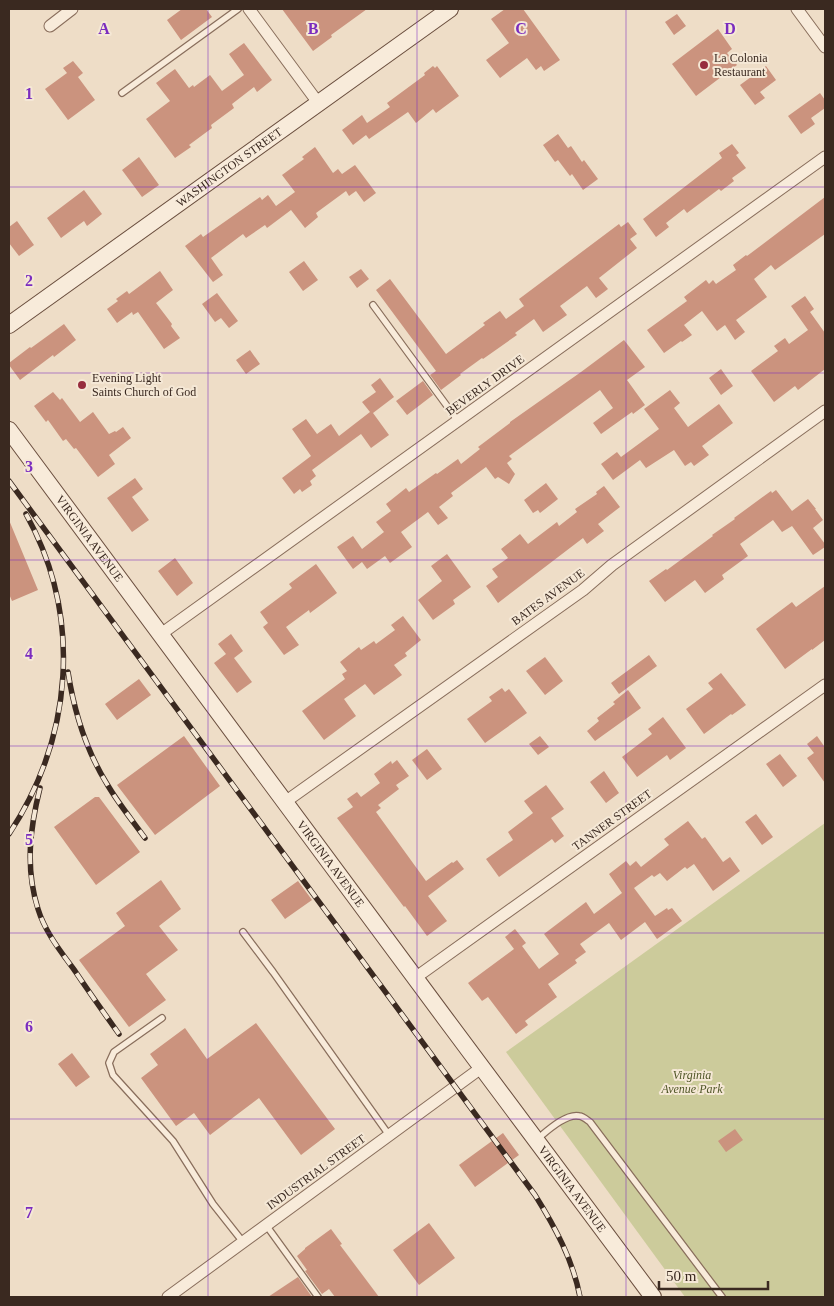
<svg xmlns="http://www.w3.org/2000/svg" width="834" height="1306" viewBox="0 0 834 1306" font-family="'Times New Roman',serif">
	<rect width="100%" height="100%" fill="#eeddc7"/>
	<path fill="#cccb9b" d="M825,823V1297H685L506,1052Z"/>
	<path fill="#cb937e" d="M182,9H206L212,17L181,40L167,20Z
		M282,9H367L331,35L332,37L313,51Z
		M505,9H523L560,60L544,71L541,66L536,70L527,58L500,78L486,60L509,43L491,19Z
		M677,14L686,26L674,35L665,22Z
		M718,29L732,49L727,53L737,65L696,96L672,64Z
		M244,43L272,80L257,92L254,87L232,104L234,108L211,125L212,128L189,145L191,147L175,158L146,119L170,101L156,83L175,69L189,88L193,85L194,87L210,75L222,91L244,75L229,54Z
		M73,61L83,73L78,77L95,100L68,120L45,89L67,73L63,68Z
		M433,66L435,68L437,66L459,96L436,113L433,109L416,123L408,112L369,139L366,135L353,145L342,130L362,115L367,123L390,107L387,103L425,75L424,73Z
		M766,66L776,80L760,92L765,98L755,105L740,85Z
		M820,93L825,100V108L811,118L815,124L801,134L788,116Z
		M558,134L568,148L571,146L582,162L584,160L598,179L583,190L572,174L570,176L558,160L555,162L543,145Z
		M732,144L739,153L736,155L746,168L732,178L734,181L721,191L719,189L687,213L684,209L666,223L669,227L656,237L643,219L722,158L719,153Z
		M315,147L333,173L338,169L342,174L355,165L376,193L364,202L356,191L349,196L346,191L316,213L318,217L305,228L291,210L267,228L265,225L246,238L243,234L211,258L223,275L213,282L185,246L201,234L203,237L260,197L262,200L268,195L276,206L295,192L282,175L304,159L302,157Z
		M139,157L159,185L142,197L122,170Z
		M84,190L102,214L87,226L84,221L61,238L47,218Z
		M825,197V234L775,270L771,265L754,279L767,297L736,320L745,332L735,340L725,325L717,331L702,311L684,325L692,335L682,342L681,341L664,353L647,330L687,301L684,297L706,280L709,284L713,280L716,284L736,270L733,265L746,255L747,256Z
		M17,221L34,245L19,256L9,243V227Z
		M628,222L637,234L630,239L637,248L599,278L608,289L596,298L587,286L560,306L567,315L543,332L534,319L515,333L517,335L483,359L482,358L460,374L461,375L441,390L430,375L436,371L376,290L390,279L446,354L485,325L483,323L500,311L506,319L524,306L519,299L619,224L621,227Z
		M304,261L318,280L303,291L289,272Z
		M361,269L369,279L357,288L349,277Z
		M160,271L173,290L156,303L172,324L171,326L180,338L164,349L138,312L133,315L132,312L117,323L107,309L118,301L116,299L127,291L129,294Z
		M217,293L238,321L229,328L221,318L215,322L202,304Z
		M805,296L814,309L810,312L825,333V369L798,390L795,386L774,402L751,371L778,351L774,346L785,338L789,344L808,330L791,306Z
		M64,324L76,340L54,357L53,355L20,380L9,365V363L30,347L31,348Z
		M624,340L645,367L627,380L645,405L633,414L632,412L601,434L593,423L613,408L600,390L509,456L512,459L507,463L515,474L509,484L498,477L495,479L486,467L451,493L453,496L439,507L448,518L438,525L428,512L401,532L412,547L390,563L385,556L367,569L362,562L353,569L337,547L353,536L362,549L384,532L376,522L391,511L386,504L406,488L409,492L436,473L437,474L458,459L461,464L480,449L478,447L510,423V422L581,372Z
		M250,350L260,364L246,374L236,360Z
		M721,369L733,386L721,395L709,378Z
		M380,378L394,397L373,413L389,435L371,448L361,434L312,470L316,476L310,481L312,485L302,492L300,489L294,494L282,478L311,456L292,429L306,419L317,434L331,424L339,436L370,412L362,402L376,392L371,385Z
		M423,381L433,395L407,415L396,401Z
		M670,390L680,403L674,408L688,427L719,404L733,423L702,446L709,455L694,466L691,462L685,466L674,450L646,468L640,460L613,480L601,464L617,452L621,457L659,429L644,409Z
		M53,392L60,400L62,398L80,422L93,412L109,434L115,431L116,432L123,427L131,438L109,455L115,464L98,477L76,448L74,449L66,439L63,441L48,420L46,422L34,406Z
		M135,478L143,489L132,497L149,520L132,532L107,498Z
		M546,483L558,499L540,513L538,510L533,513L524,500Z
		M604,486L620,507L598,524L604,531L587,544L583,538L498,603L486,586L498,577L492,569L508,558L501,549L520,534L528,544L557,522L559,526L577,512L575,509L597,494L596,492Z
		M776,490L792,511L808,499L816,509H815L823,520L813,528L825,544V547L813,555L792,526L782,532L773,520L740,544L748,556L722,575L724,579L705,593L695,580L665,602L649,581L666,569L667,570L713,536L712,535L735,519L734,518L771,491L772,493Z
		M9,520L38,590L12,601L9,594Z
		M447,554L471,587L453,600L455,604L433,620L418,600L442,581L431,566Z
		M175,558L193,583L177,596L158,571Z
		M316,564L337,593L310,613L309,610L286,627L299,645L284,655L263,627L268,623L260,612L292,588L289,584Z
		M825,586V640L812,650V649L785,669L756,629L792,602L796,607Z
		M403,616L421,640L405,653L407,656L394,665L402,675L374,695L365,684L344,699L356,716L324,740L302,711L345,679L342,674L347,671L340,662L359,647L361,650L374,641L376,644L395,630L391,625Z
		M231,634L243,651L234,658L252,682L237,693L214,663L226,654L218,644Z
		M649,655L657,666L619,694L611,683Z
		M545,657L563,681L545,695L526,671Z
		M721,673L746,705L732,715L731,714L704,734L686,709L713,689L708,683Z
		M139,679L151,695L117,720L105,704Z
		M502,688L505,692L509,689L527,713L485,743L467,719L492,701L489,697Z
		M628,690L641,708L595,741L587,731L599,721L597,718L615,704L613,702Z
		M663,717L686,748L670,760L667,755L637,777L622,757L652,734L648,729Z
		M184,736L220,786L155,835L117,785Z
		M540,736L549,747L538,755L529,744Z
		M817,736L824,746L825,744V783L807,758L814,753L807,744Z
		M427,749L442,769L427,780L412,760Z
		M780,754L797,776L783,787L766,764Z
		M397,760L409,776L396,785L399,789L378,805L381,808L376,812L426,881L452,862L453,863L457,860L464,869L428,896L447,921L427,936L405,906L404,907L337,818L353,807L347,799L357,792L361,797L380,783L374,774L391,761L392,764Z
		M604,771L619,793L606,803L590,782Z
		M546,785L564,809L551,818L564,836L555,843L552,839L499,877L486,859L513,840L508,832L533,813L524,801Z
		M95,797H99L140,852L96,885L54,827Z
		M756,814L773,837L762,845L745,822Z
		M688,821L702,839L705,837L723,862L730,857L740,871L713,891L694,864L687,869L685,867L667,881L660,873L654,877L652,875L634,888L655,916L667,908L668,910L672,908L682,921L657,939L645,922L621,940L609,923L580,944L586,952L575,960L577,963L548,984L557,997L525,1021L528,1025L516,1034L488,997L482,1001L468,983L514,949L505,937L515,929L526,943L522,946L539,969L559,954L544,934L586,902L594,914L622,893L609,874L626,861L630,866L636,861L641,867L669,845L664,839Z
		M161,880L181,909L159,926L178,950L146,974L166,1000L129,1027L79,960L125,926L116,913Z
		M298,881L312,900L285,919L271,900Z
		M256,1023L335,1129L301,1155L259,1098L210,1135L194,1113L176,1126L141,1078L158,1065L150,1054L185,1028L207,1059Z
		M72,1053L90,1077L76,1087L58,1064Z
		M735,1129L743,1140L726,1152L718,1141Z
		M503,1133L519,1155L475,1187L459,1165Z
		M429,1223L455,1258L419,1285L393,1250Z
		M331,1229L342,1244L340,1245L379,1297H335L329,1289L322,1294L305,1271L307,1270L297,1256L305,1249V1248Z
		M298,1277L312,1297H268Z"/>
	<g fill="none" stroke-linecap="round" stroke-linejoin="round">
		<g stroke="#896e5c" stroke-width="8">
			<path id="lane" d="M122,93L238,9
				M373,305L458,421
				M243,932L273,972L389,1135
				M162,1018L114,1052L109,1063L113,1075L173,1141L213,1204L243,1242
				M536,1140C546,1132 566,1113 579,1116C583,1116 587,1120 590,1122L722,1297
				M266,1225L318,1297"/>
		</g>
		<g stroke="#896e5c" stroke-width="13">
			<path id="street" d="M249,9L319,104
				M797,9L825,47
				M50,26L72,9
				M161,634L825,157
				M285,802L583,590L612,565L825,411
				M415,978L825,685
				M168,1297L481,1068"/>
		</g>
		<g stroke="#6b4f3f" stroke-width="18">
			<g id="secondary">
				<path id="s1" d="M9,325L450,9"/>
				<path id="s2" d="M9,430C224,719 437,1009 653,1297"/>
			</g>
		</g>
		<use href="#lane" stroke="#f8ebda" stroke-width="5.5"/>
		<use href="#street" stroke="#f8ebda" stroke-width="11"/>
		<use href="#secondary" stroke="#f8ebda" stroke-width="16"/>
		<g stroke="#3a2920" stroke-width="5.5">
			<path id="rail" d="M9,481L535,1195C555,1227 573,1260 580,1297
				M68,672C74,711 86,750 107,784C118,803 132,820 145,838
				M40,788C30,828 25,868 38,909C45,932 61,952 75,971C89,992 104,1013 119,1034
				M9,834C73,737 83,617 26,514"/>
		</g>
		<use href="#rail" stroke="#f5e8d6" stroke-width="4" stroke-dasharray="11" stroke-linecap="butt"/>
	</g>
	<path fill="none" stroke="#7b2cbf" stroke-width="1" stroke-opacity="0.55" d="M208,9V1297M417,9V1297M626,9V1297M9,187H825M9,373H825M9,560H825M9,746H825M9,933H825M9,1119H825"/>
	<g fill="#972d3d" stroke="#f5e8d6" stroke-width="2">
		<circle cx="704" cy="65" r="5"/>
		<circle cx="82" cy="385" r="5"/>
	</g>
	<g text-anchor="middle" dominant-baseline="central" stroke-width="4" stroke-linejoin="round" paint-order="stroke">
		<g font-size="12" fill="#3a2920" stroke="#f5e8d6" text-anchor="start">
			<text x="714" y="58">La Colonia<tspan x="714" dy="14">Restaurant</tspan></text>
			<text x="92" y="378">Evening Light<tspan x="92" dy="14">Saints Church of God</tspan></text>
		</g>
		<g font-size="12" fill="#3a2920" stroke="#f5e8d6">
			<text stroke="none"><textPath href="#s1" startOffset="271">WASHINGTON STREET</textPath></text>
			<text transform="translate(485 385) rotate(-36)">BEVERLY DRIVE</text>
			<text stroke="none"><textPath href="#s2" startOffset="135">VIRGINIA AVENUE</textPath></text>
			<text transform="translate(548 597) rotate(-36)">BATES AVENUE</text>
			<text transform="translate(612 820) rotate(-36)">TANNER STREET</text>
			<text stroke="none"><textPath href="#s2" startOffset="540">VIRGINIA AVENUE</textPath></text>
			<text transform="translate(316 1172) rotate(-36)">INDUSTRIAL STREET</text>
			<text stroke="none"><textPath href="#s2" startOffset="945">VIRGINIA AVENUE</textPath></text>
		</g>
		<g font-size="12" font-style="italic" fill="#505627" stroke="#f5e8d6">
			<text x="692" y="1075">Virginia<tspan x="692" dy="14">Avenue Park</tspan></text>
		</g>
	</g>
	<g font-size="16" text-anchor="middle" font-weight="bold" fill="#7b2cbf" stroke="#f5e8d6" stroke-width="4" stroke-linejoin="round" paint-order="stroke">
		<text x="104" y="34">A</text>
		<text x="313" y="34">B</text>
		<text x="521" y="34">C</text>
		<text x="730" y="34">D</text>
		<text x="29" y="99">1</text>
		<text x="29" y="286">2</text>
		<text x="29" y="472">3</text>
		<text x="29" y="659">4</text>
		<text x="29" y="845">5</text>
		<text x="29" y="1032">6</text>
		<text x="29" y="1218">7</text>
	</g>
	<rect width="834" height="1306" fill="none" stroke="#3a2920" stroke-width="20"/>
	<path d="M659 1281v8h109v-8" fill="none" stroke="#3a2920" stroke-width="2.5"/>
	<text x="666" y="1281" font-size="15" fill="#3a2920" stroke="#f5e8d6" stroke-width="4" paint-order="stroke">50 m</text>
</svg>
